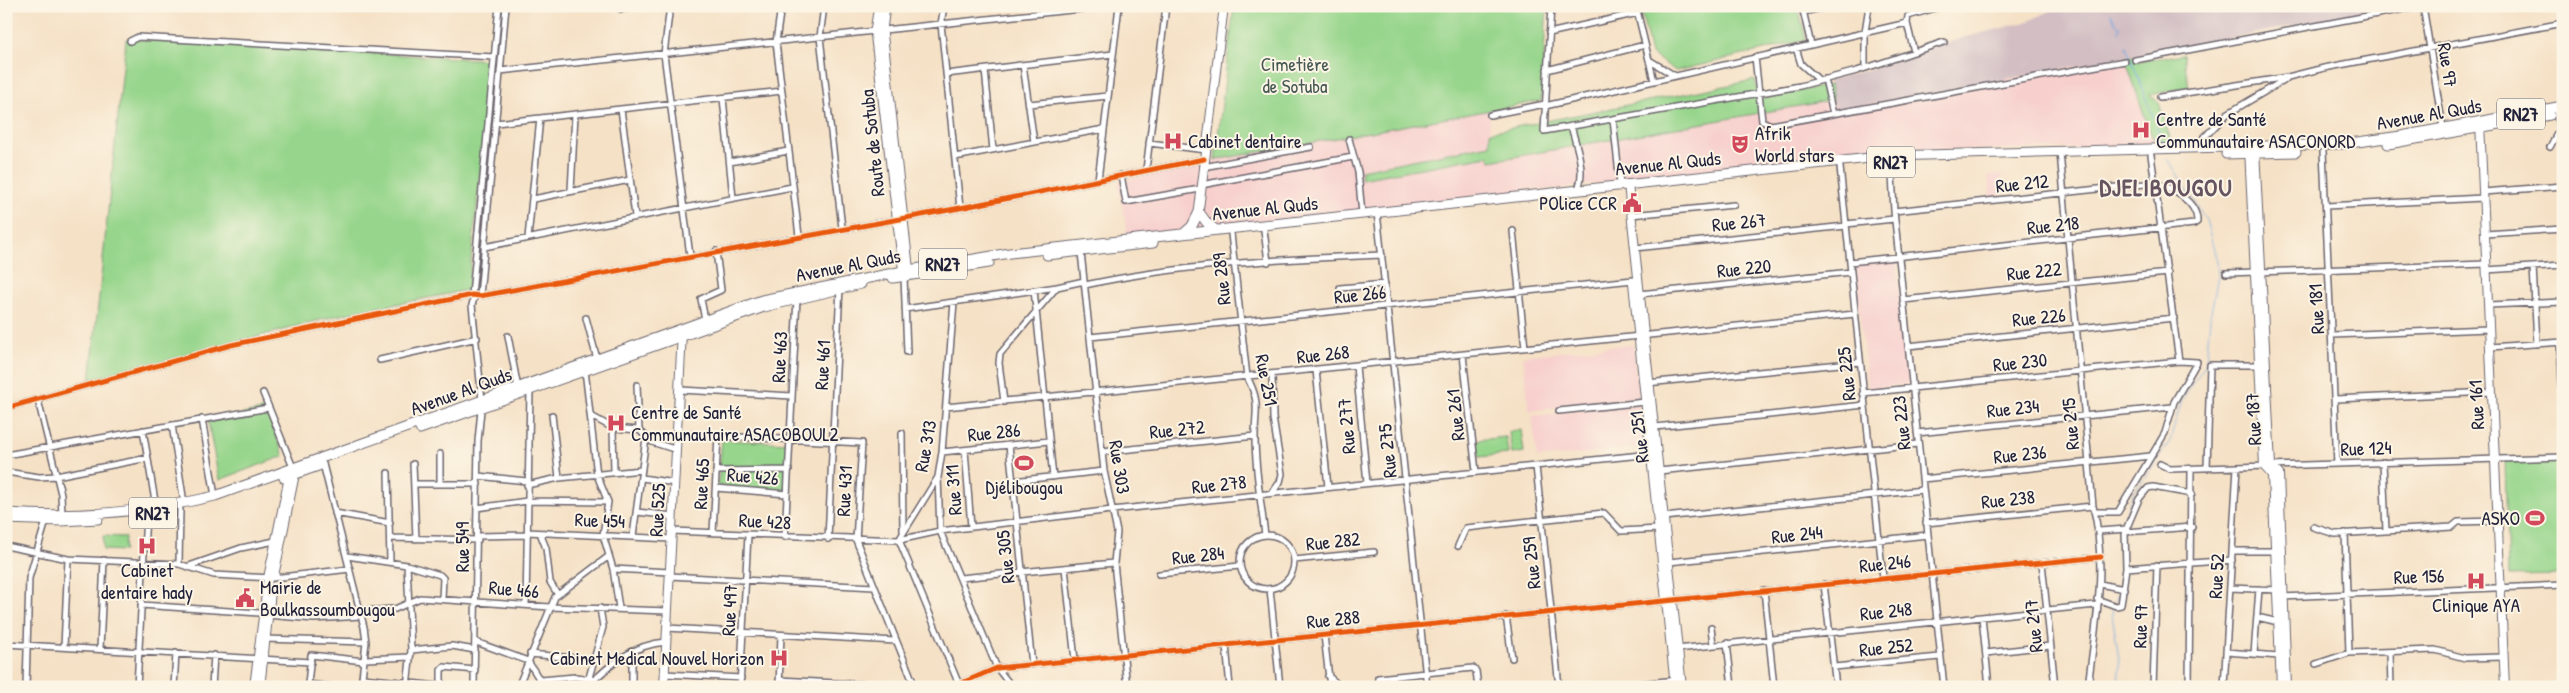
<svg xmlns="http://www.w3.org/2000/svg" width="2569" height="693" viewBox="0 0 2569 693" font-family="'Patrick Hand',sans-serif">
	<rect width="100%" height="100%" fill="#fcf5e5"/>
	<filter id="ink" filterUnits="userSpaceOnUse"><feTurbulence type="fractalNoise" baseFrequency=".02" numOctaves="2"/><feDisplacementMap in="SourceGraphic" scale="10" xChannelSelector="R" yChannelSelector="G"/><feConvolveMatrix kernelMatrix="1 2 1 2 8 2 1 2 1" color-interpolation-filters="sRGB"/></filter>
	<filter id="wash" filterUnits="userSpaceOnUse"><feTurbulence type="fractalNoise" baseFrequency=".0096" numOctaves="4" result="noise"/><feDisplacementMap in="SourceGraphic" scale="20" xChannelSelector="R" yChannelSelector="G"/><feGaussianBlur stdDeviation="1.12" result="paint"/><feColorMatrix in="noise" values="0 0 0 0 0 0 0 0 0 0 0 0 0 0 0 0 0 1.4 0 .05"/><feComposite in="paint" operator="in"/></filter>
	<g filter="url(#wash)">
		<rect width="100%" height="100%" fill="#f5e1c6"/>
		<path fill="#f7d0cd" d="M2125,58L2150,132L2159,147L1886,151L1128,237L1118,182L1215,160L1490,110V145L1362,170L1488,156L1491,161L1833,100L1836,110Z
			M2001,174L2003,197L1990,198L1988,175Z
			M1896,259L1909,384L1868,389L1854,263Z
			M1633,344L1639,398L1529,411L1523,356Z
			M1640,404L1644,447L1537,458L1532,416Z"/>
		<path fill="#d2bec3" d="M2062,6H2404L1836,110L1828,80L1858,73L1966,37L2026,22Z"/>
		<path fill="#96d58b" stroke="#5c7c63" d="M1234,6H1547L1541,101L1215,160Z
			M1640,6H1798L1806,40L1676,71L1651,54Z
			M126,39L492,60L468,290L335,316L90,382Z
			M2183,54L2189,87L2150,95L2159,103L2173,147H2159L2150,132L2125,58L2134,56L2137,62Z
			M1755,80L1759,99L1830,85L1833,100L1491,161L1488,156L1361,179V170L1490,145V132Z
			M265,409L284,456L219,480L208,422Z
			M1521,430L1524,452L1512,454L1509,432Z
			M1506,437L1508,454L1479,457L1477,440Z
			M722,440L789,443L787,491L718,486Z
			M2563,460V575L2508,576L2505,462Z
			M103,536L125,537L124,551L103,550Z"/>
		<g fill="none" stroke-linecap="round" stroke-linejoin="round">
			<path stroke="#76a8e1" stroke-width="1" d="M2111,13L2116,24L2120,26L2119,32
				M2126,46L2163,143
				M2121,528L2132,495L2170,441L2182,399L2206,364L2210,318L2218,275L2217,262L2206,220L2168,159
				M2121,586V532
				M2115,602L2120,590
				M2114,606L2112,614L2120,665L2117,687"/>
		</g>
	</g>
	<g filter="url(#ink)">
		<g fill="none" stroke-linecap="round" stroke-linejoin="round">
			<g stroke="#6c656c" stroke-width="8">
				<path id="street" d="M621,6V9L648,6
					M670,6L664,54L690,256
					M781,6L776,42L799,236
					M824,6L820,37L842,228
					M944,6L941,24L960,208
					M1551,6L1544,131L1800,86L1857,71L1944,42
					M1636,6L1654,81
					M1802,6L1811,45
					M2423,6L2443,128
					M1803,12L1830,6
					M1549,33L1638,13
					M130,41L138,37L494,57
					M1796,48L1801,64L1819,80
					M1914,52L1907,23L1908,16L1942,6
					M1755,57L1762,121L1771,125L2125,61
					M1649,60L1675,76
					M2135,60L2420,6
					M1023,65L1034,142
					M1865,68V32L1869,6
					M985,70L993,150
					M1547,70L1645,45
					M500,71L1109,6
					M946,74L1113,54
					M1825,79L1833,114
					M2160,97L2288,77L2324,68L2563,23
					M723,98L733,198
					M1029,104L1108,96
					M1545,106L1907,23
					M621,109L635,216
					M1490,115L1545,104
					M1613,119L1620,184
					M496,123L782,91
					M1571,126C1576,145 1586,170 1578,189
					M1349,139L1358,172L1362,214
					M1149,143L1206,150
					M2550,147L2559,130L2557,113
					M2193,149L2227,114L2286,79
					M2323,151L2337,464
					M2060,153L2093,506C2108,565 2095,627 2088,687
					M2151,155L2179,361
					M1891,156L1894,211L1944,687
					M955,157L1104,129
					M730,162L788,151
					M1203,167L1311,147
					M1840,167L1883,578
					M1146,170L1166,6
					M1121,175L1126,202L1200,189
					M1098,180L1119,6
					M1201,185L1353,157
					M571,191L575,114
					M2483,192L2563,186
					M533,199L630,180
					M2326,206L2483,198
					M1377,212L1427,687
					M1631,215L1734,205
					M1846,224L1894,219
					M1264,230L1268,262
					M1513,231L1525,348
					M1231,234L1247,377C1261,403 1255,410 1255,437C1255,469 1261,503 1265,535
					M2485,234L2563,229
					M528,238L540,118
					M484,247L792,187
					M1635,248L1846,226
					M1081,252L1104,471L1117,532L1114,563L1127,687
					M1850,262L2194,224L2197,222C2198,202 2171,187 2154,183L1894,211
					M2533,267L2537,344
					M2486,270L2563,265
					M2226,273L2486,264
					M904,277L907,352
					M1085,285C1182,264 1283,259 1382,255
					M1340,288L1385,284
					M1034,290L1053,477
					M1639,294L1851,272
					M472,295L499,6
					M480,296L506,6
					M1903,300L2168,273
					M954,302L942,452L938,477L899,540L960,687
					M2488,305L2563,302
					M905,309L1057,287
					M586,318L597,359
					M705,320L701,299L721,290L716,251
					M2332,335L2489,329
					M508,336L518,388
					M1090,337L1633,280
					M2560,342L2563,407
					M1908,346L2174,318
					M2490,347L2563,342
					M1463,355L1476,472
					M380,360L477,338
					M1356,366L1367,483
					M585,370L597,475L608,502L603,535L613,569L619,608
					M1316,370L1328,487
					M1272,374L1273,418L1282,474L1280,482L1272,493
					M1647,383L1860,362
					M637,385L639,430
					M680,390L792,396
					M263,393L292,465
					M1863,393L2179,361L2197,362L2174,402L2165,433L2118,512H2095
					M2335,399L2492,392
					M38,400L61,494L62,515
					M1004,402L999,363L1000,354L1057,287L1084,281
					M946,407L1855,314
					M6,408L231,345L472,295L480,296L960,208L1204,159
					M1559,411L1645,402
					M552,415L559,478
					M591,416L613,428L639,430L652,442L677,450
					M202,419L215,496
					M172,425L184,503
					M1655,427L1865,405
					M613,428L614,472
					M143,430L156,507
					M902,433L903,532
					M1917,433L2172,407
					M677,434L862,443L856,540L915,687
					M1009,445L1032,665
					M965,450L971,527
					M942,452L1049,441
					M1102,452L1255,436
					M6,455L268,408
					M2383,462L2386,531
					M323,464L364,627L366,642L361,687
					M413,464L416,539
					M2160,464L2170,469L2563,457
					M1536,466L1559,687
					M2207,468L2210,365H2261
					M716,471L789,470
					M1659,471L1918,444
					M6,472L39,477L56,476L148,458
					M388,473L390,562
					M478,476L527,481
					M938,477L940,531L997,668L1012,687
					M642,478L675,483
					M1922,479L2151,456
					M1013,481L1104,471
					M414,484H478
					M440,484V454
					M527,485L559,478L642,470
					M716,488L787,494
					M477,508L527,501L608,502
					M637,512L673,516
					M335,513L390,523
					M1664,517L1923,490
					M1926,523L2093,506
					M2313,527L2335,534L2452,527L2458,522L2497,521
					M672,531L899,540L940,531L1112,510L1651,454
					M2099,531L2127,529
					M527,532L672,539
					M2125,532L2192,527
					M540,533L546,548L550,582L558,595
					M713,533L718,436
					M2345,533L2349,653
					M1240 562a27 27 0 1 1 54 0a27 27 0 1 1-54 0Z
					M478,536L527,535
					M633,536L646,438
					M785,537L797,298
					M390,538L478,540
					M828,539L840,287
					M6,546L68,559L179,564L214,575L273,578L350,569
					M1458,546L1466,528L1604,513L1621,531L1659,529
					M2232,551H2275
					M347,556L407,565L440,575L443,578L442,599
					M1294,560L1374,552
					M1669,562L1928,535
					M2042,563L2055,687
					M179,564L180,509
					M407,565L411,650L407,687
					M189,566L241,548L275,541
					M1065,568L1075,660
					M2126,568L2232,560
					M613,569L670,572
					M1159,574L1240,566
					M670,576L874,587
					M960,578L1114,563
					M1824,584L1836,687
					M2100,584L2124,589
					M2230,588L2279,590
					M1270,589L1280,687
					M1764,590L1774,687
					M2281,597L2563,585
					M2097,599L2116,606L2121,605L2126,568L2125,532L2139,499L2148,488L2153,487L2192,494
					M141,605L259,613
					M526,605L530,391
					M360,611L395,609L420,598L550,607L668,611
					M267,615L314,619L361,616
					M1506,616L1512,658
					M1982,617L1989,687
					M2257,617L2274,621
					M667,628L895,641
					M1711,628L1713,644
					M1324,635L1330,687
					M264,639L366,642
					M476,642L528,661L544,687
					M1727,643L1732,687
					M6,644L311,662
					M1226,645L1230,687
					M64,647L68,559
					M100,649L104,560
					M1677,649L2096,605
					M411,650L452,646L475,650
					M2226,652L2279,656
					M2390,652L2391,687
					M1986,653L2050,646
					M530,654L595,660
					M2254,654L2259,589
					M365,659L410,657
					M2316,664L2349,653L2435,650L2465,658L2503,657
					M1834,667L1940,657
					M665,674L741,678
					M1328,676L1341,687
					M363,678L438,686L441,683V670L444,667L475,670
					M541,680L575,677L592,679
					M779,680L911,687
					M587,685L603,627L600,608
					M26,687L29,578L46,521
					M137,687L146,514
					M174,687L176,653
					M212,687L214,655
					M332,687L308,684L311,655L364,661
					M474,687L478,441L482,400L472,305L475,295
					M518,687L555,597L609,556
					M587,687C609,665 634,644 666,642
					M632,687V651
					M740,687L748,535
					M779,687L781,635
					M952,687L997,668L2101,557
					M1377,687L1378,678L1473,668L1476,671L1478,687
					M1611,687L1676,680
					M2153,687L2157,565
					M2189,687L2191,469
					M2224,687L2237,467"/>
			</g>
			<g stroke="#6c656c" stroke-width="10">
				<path id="secondary" d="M2480,122L2505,687
					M2249,148L2264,466L2272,475L2281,687
					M2255,149L2271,466L2279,474L2287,687
					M1628,184L1682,687
					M1198,217L1224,6
					M1633,283L1675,687
					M274,576L295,474L294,469
					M254,687L268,578L290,472
					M260,687L271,592
					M664,687L682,332"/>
			</g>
			<g stroke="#6c656c" stroke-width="11">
				<path id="primary" d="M879,6L875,31L904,274
					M885,6L882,30L908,265
					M2388,144L2550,115
					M2226,154L2296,152
					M1199,212L1207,223L1216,230
					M1183,234L1192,226L1199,212
					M1047,255L1153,243
					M893,278L989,263
					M420,429L764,307L861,284
					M284,478L321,465
					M6,513C76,518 147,512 215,496L762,300L903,271L1010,253L1888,156L2343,144L2401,136L2563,106
					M6,519L61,521L98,519"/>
			</g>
			<use href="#street" stroke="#fff" stroke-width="5"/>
			<use href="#secondary" stroke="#fff" stroke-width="8"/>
			<use href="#primary" stroke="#fff" stroke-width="9"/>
			<g stroke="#fcf5e5" stroke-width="8">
				<path id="cycleway" d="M6,408L231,345L472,295L480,296L960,208L1204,159
					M952,687L997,668L2101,557"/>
			</g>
			<use href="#cycleway" stroke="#e8590c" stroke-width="5"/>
		</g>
	</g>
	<defs>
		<g id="hospital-bare" transform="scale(1.5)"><path d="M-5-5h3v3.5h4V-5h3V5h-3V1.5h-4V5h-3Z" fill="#d1495b" stroke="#fcf5e5" stroke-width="2.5" paint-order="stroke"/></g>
		<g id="theatre-bare" transform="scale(1.5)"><path d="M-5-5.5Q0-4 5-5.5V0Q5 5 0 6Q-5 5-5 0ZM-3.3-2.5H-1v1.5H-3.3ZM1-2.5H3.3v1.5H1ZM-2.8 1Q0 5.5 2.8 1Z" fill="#d1495b" stroke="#fcf5e5" stroke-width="2.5" paint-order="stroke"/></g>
		<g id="civic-bare" transform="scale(1.5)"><path d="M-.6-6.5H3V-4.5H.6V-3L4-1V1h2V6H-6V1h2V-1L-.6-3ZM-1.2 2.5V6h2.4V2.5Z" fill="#d1495b" stroke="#fcf5e5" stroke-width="2.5" paint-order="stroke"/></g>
		<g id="stadium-bare" transform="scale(1.5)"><path d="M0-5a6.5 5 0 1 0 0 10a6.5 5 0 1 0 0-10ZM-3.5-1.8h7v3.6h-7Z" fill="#d1495b" stroke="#fcf5e5" stroke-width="2.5" paint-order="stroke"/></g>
	</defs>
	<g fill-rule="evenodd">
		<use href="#hospital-bare" x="2141" y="130"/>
		<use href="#hospital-bare" x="1173" y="141"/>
		<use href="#theatre-bare" x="1740" y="144"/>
		<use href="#civic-bare" x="1632" y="203"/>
		<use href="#hospital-bare" x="616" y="423"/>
		<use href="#stadium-bare" x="1024" y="463"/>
		<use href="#stadium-bare" x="2535" y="518"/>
		<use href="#hospital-bare" x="147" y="546"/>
		<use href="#hospital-bare" x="2476" y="581"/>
		<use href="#civic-bare" x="245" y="598"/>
		<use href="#hospital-bare" x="779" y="658"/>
	</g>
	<g text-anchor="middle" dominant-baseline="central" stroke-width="4" stroke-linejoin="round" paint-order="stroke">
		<g fill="#fcf5e5" stroke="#63616e" stroke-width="1">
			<rect x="2497" y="98.5" width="48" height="31" rx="4"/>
			<rect x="1867" y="146.5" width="48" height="31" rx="4"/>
			<rect x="919" y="248.5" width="48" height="31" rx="4"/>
			<rect x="129" y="497.5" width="48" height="31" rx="4"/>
		</g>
		<g font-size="18" font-weight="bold" fill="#22223b">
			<text x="2521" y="114">RN27</text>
			<text x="1891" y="162">RN27</text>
			<text x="943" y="264">RN27</text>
			<text x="153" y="513">RN27</text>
		</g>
		<g font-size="19" fill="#455853" stroke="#fcf5e5">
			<text x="1295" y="64">Cimetière<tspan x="1295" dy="22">de Sotuba</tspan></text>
		</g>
		<g font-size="19" fill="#22223b" stroke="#fcf5e5">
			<text transform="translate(2448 65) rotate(81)">Rue 97</text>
			<text transform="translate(2429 114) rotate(-10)">Avenue Al Quds</text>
			<text transform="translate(872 143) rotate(-96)">Route de Sotuba</text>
			<text transform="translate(1668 163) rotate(-6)">Avenue Al Quds</text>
			<text transform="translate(2022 183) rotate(-6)">Rue 212</text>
			<text transform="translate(1265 208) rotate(-6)">Avenue Al Quds</text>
			<text transform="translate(1739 222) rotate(-6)">Rue 267</text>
			<text transform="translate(2053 225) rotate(-6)">Rue 218</text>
			<text transform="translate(848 265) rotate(-11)">Avenue Al Quds</text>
			<text transform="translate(1744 268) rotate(-6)">Rue 220</text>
			<text transform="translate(2034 271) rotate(-6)">Rue 222</text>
			<text transform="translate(1221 279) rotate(-96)">Rue 289</text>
			<text transform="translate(1360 294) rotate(-6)">Rue 266</text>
			<text transform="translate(2316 309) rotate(-93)">Rue 181</text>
			<text transform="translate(2039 317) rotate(-6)">Rue 226</text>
			<text transform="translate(1323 354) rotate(-6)">Rue 268</text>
			<text transform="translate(779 357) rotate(-87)">Rue 463</text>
			<text transform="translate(2020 362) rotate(-6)">Rue 230</text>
			<text transform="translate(822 365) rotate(-87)">Rue 461</text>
			<text transform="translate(1846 374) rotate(-96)">Rue 225</text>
			<text transform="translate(1267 380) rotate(79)">Rue 251</text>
			<text transform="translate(461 391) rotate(-20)">Avenue Al Quds</text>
			<text transform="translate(2476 405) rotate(-93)">Rue 161</text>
			<text transform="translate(2013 408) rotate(-6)">Rue 234</text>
			<text transform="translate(1455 415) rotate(-96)">Rue 261</text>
			<text transform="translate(2253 419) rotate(-93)">Rue 187</text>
			<text transform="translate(1901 423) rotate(-96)">Rue 223</text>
			<text transform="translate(2070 424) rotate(-95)">Rue 215</text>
			<text transform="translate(1346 426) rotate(-95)">Rue 277</text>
			<text transform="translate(1177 429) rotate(-6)">Rue 272</text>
			<text transform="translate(994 432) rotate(-6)">Rue 286</text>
			<text transform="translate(1639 437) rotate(-97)">Rue 251</text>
			<text transform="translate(925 446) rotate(-80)">Rue 313</text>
			<text transform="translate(2366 448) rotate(-2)">Rue 124</text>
			<text transform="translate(1387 451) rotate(-96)">Rue 275</text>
			<text transform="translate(2020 454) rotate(-6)">Rue 236</text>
			<text transform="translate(1120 467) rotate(81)">Rue 303</text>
			<text transform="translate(753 476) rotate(5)">Rue 426</text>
			<text transform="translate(701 484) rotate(-87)">Rue 465</text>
			<text transform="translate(1219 484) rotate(-6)">Rue 278</text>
			<text transform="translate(953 490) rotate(-94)">Rue 311</text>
			<text transform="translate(844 491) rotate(-87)">Rue 431</text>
			<text transform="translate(2008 499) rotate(-6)">Rue 238</text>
			<text transform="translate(657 510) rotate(-87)">Rue 525</text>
			<text transform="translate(600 520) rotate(2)">Rue 454</text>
			<text transform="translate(765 521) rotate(3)">Rue 428</text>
			<text transform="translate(1797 534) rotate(-6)">Rue 244</text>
			<text transform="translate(1333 541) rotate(-6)">Rue 282</text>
			<text transform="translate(462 547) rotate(-90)">Rue 549</text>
			<text transform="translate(1198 555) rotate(-6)">Rue 284</text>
			<text transform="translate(1005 557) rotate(-96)">Rue 305</text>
			<text transform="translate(1531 563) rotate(-96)">Rue 259</text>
			<text transform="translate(1885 563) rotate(-6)">Rue 246</text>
			<text transform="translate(2216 576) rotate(-87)">Rue 52</text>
			<text transform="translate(2419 576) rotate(-2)">Rue 156</text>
			<text transform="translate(514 589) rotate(5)">Rue 466</text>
			<text transform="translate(729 610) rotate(-87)">Rue 497</text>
			<text transform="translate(1886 611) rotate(-6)">Rue 248</text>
			<text transform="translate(1333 619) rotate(-6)">Rue 288</text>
			<text transform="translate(2033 626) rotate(-96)">Rue 217</text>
			<text transform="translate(2140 626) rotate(-88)">Rue 97</text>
			<text transform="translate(1886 647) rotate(-6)">Rue 252</text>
		</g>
		<g font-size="19" fill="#22223b" stroke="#fcf5e5" text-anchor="start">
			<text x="2156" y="119">Centre de Santé<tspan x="2156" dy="22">Communautaire ASACONORD</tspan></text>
			<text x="1755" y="133">Afrik<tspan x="1755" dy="22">World stars</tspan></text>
			<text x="1188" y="141">Cabinet dentaire</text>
			<text x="1617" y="203" text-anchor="end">POlice CCR</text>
			<text x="631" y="412">Centre de Santé<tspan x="631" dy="22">Communautaire ASACOBOUL2</tspan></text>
			<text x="1024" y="487" text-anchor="middle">Djélibougou</text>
			<text x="2520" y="518" text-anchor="end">ASKO</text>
			<text x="147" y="570" text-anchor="middle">Cabinet<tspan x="147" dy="22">dentaire hady</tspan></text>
			<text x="260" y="587">Mairie de<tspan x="260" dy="22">Boulkassoumbougou</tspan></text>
			<text x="2476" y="605" text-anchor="middle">Clinique AYA</text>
			<text x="764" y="658" text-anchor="end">Cabinet Medical Nouvel Horizon</text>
		</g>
		<g font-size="24" font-weight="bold" letter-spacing="1" fill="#665461" stroke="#fcf5e5">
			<text x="2166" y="187">DJELIBOUGOU</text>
		</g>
	</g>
	<rect width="2569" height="693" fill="none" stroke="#fcf5e5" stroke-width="25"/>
</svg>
